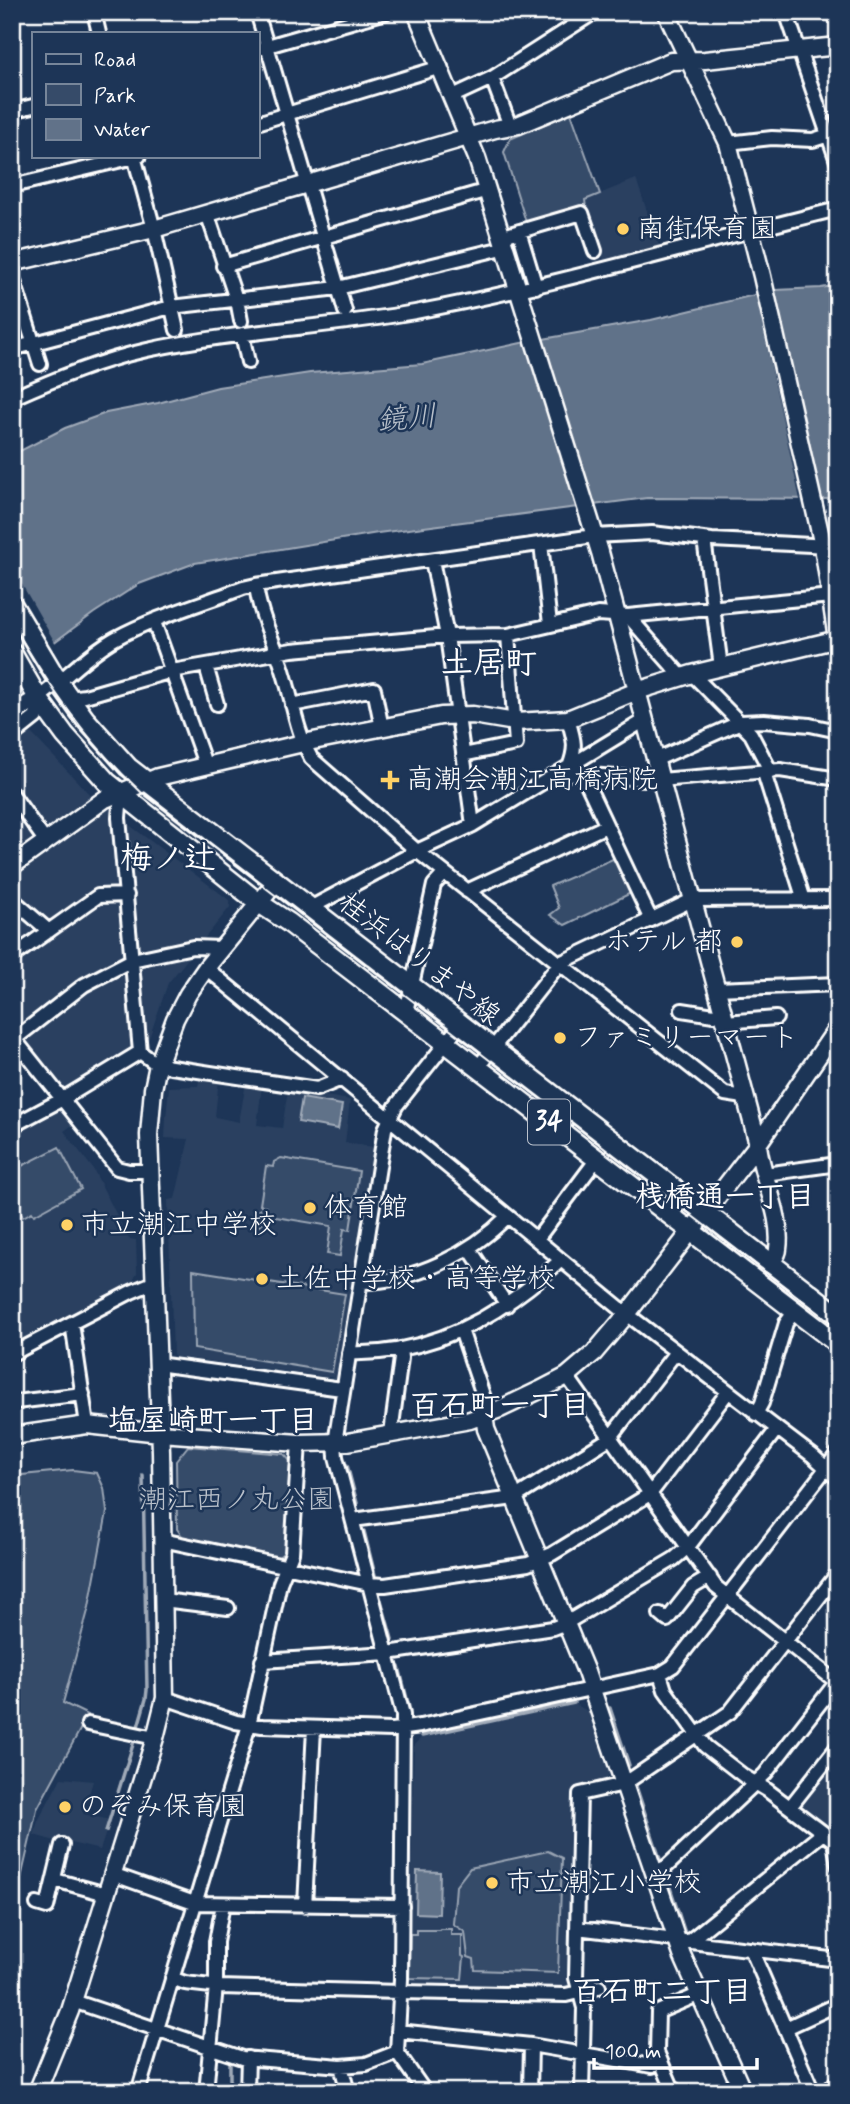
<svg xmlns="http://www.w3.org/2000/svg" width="850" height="2104" viewBox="0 0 850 2104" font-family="Mynerve,'Klee One',sans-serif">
	<rect width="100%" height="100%" fill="#1d3557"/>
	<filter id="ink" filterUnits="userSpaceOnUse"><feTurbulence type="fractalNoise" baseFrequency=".0143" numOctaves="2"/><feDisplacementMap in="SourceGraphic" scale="14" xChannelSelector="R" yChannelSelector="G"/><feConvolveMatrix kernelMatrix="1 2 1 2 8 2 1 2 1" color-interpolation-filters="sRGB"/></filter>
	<g filter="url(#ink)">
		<path fill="#2a4161" d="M636,179L660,249L605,264L585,200Z
			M12,713L92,797L229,900L230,907L168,983L147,1044L53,1099L12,1048Z
			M200,1076L219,1078L215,1117L239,1122L246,1083L262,1085L257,1125L282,1128L288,1090L350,1100L345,1143L374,1147L336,1378L175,1357L173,1354L168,1200L175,1199L189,1139L165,1138L166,1118L169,1087L198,1086Z
			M55,1110L68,1113L75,1123L64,1131L93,1169L129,1239L136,1240L137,1273L131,1285L12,1347V1133Z
			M575,1704L589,1712L611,1771L603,1784L576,1789L571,1982L564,1989L415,1985L408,1978L414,1745L421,1738Z
			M838,1753V1838L805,1813L803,1799Z
			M61,1778L93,1781L83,1814L110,1820L100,1850L67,1842L66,1844L34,1835L38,1821Z"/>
		<path fill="#364b69" stroke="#9aa5b4" stroke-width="2" d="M571,113L600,194L585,200L586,208L527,225L504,152L510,139Z
			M615,858L631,893L565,925L550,915L559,908L550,886Z
			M59,1147L81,1189L34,1215L32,1212L23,1217L12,1196V1166L18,1164L20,1167Z
			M281,1158L359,1171L350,1230L344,1229L340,1256L327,1254L331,1226L270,1216L259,1226L252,1215L260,1209L263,1212L266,1210V1206L260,1205L266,1166L273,1167L274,1162Z
			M193,1270L345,1294L332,1372L194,1349Z
			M188,1446L284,1454L292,1463L286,1551L275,1560L185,1540L177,1529L176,1461Z
			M73,1470L97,1473L104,1488L107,1512L89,1607L63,1703L88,1715L37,1809L17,1896L12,1907V1476Z
			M548,1851L562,1858L558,1973L475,1970L474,1959L468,1957L465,1932L453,1924L456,1886L470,1868Z
			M440,1929H451V1935H462V1956L464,1957L462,1979L409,1978L410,1934H416V1930H439Z"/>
		<path fill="#617289" stroke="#a0aab8" stroke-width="2" d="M838,285V499L647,498L378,533L195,563L139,584L94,613L12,673V455L65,428L106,413L158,403L218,387L310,373L422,364L526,342L651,320L775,290L821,288Z
			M302,1098L342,1105L338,1129L298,1122Z
			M417,1871L440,1872L439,1914L416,1913Z"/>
		<path fill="#1d3557" d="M774,287L823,504H801L755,292Z
			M12,567L57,646L12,677Z"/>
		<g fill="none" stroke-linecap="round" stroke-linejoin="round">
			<path stroke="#a0aab8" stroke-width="3.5" d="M177,1360L335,1381
				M347,1465L357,1503
				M364,1531L375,1575
				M381,1600L392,1639
				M399,1667L410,1711
				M610,1708L629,1765
				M137,1730L146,1699L147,1690L143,1475
				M422,1736L574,1703
				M636,1786L661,1862
				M106,1831L135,1738
				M666,1875L685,1933
				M230,2092V2060"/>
			<g stroke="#fff" stroke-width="18">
				<path id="street" d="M94,12L99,33
					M257,12L345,311
					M786,12L838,164
					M257,49L386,12
					M492,78L510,126
					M453,96L492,78L595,12
					M12,111L33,106
					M257,123L441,67
					M728,143L772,138L813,140L838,132
					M134,156L154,229L177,330
					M12,186L139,156
					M207,213L238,305L241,321
					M519,231L536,287
					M503,236L582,213L595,251
					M223,266L488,190
					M12,275L40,364
					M242,334L248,362
					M12,349L171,307L338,288L507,247
					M12,398C55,379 101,360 147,350C235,331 326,328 415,312C558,285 697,243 838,209
					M704,539L721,667
					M541,544L550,624
					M432,560L447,636L473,825
					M256,585C259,613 272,637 281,664C292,695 295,729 311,758L417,851L725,1094L744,1097
					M628,616L682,677
					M154,622L205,764
					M206,666L217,704
					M692,674L751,734L771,772
					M69,698L85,696L172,671L292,650L447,636L508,635L598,614L628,616L831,596
					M292,705L374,689L382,728
					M568,719C574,739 577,747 569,767
					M12,736L36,717L38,698C65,679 87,654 116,638C152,618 204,603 243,588L256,585L594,536L652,533L712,540L811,545L823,546L838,542
					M463,755L516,744L508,635
					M655,760L741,722L764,721L810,725L838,731
					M580,769L651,920
					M560,773L660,780L780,770L838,779
					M764,773L804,900
					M121,793L119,818L140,1052L158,1065L317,1089L342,1079
					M12,794L46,842
					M467,891L606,826
					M12,899L49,931
					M310,908L417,851L473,825L645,720
					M12,957L98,896L127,895
					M206,968L627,1314L813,1456L838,1479
					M716,989L838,984
					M682,1010L714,1015L722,1013
					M406,1012L434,885L445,873
					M725,1022L776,1018
					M12,1036L117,1168L129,1171H151
					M12,1041L84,985L132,960L193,947L221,948
					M478,1067L560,963L692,900L838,899
					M12,1126L61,1100L140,1052
					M765,1174L838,1164
					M537,1239L597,1159
					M469,1248L507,1305
					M361,1282C415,1282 470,1254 508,1216
					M72,1323L87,1425
					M461,1330L485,1401L484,1415
					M349,1353C431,1356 503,1314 561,1260
					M12,1354L131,1292L155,1282
					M157,1364L342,1389
					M567,1376L716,1587L838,1683
					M16,1402L83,1394
					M756,1414L762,1403L786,1323L795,1311
					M391,1433L401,1358L400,1349
					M353,1520L514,1498L610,1438L676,1352
					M162,1540L369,1584L385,1585L528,1564L552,1554L650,1494L728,1392
					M163,1600L228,1608
					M660,1614L667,1620L693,1587L710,1577
					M262,1661L388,1653L553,1628L566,1623L674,1559L688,1547L777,1429
					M660,1674L665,1690L705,1746L745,1777L767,1790L838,1844
					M165,1698L236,1722L262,1726L392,1730L420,1726L660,1674L673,1666L838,1453
					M88,1724L155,1738
					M790,1807L838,1746
					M834,1841L838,1865
					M654,1872L666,1867L765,1774L838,1680
					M112,1874L194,1903L402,1906
					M55,1880L106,1894
					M37,1904L47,1907L62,1845
					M305,1906L314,1728
					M577,1928L838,1960
					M688,1942L823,1833
					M751,1949L813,2092
					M172,1978L185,1983L220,1987L400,1992L566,1995L599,1987
					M73,2001L242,2058L341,2066L366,2064L397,2052
					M786,2028L838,2004
					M398,2031L531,2045L652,2066L661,2062
					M341,2066L348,2092
					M138,2092L249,1725L280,1583L292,1553L299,1443
					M206,2092L216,1986V1942L223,1904
					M247,2092L248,2058
					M425,2092L397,2052L401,1979L403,1715L336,1457L335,1443L385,1129L396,1106L460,1025
					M530,2092L531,2045
					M582,2092L584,2008L576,1978L580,1794L624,1784L730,1712L838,1573
					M674,2092L657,2052L658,2012L700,1994
					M827,2092L838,2080"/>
			</g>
			<g stroke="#fff" stroke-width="21">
				<path id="secondary" d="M416,12L477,158L600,552L758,1144C761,1178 783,1214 778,1249C778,1255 773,1260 770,1264
					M666,12L728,143L762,276L823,546L838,645
					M12,263L154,229L495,129L518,125L671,61L705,60L838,46
					M12,714L38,698
					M12,866L105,799L158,777L303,743L441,716L473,715L515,722L568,719L637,691L692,674L838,639
					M484,1415L486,1429L586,1672L682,1955L743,2092
					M12,1436L87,1425L160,1433L299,1443L347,1442L470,1420L500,1409L540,1390L567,1376L594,1353L627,1314L758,1144L838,1027
					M37,2092L70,2011L155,1738L165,1698L161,1451L149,1135L153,1089L158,1065L175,1019L188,994L206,968L276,882"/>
			</g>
			<g stroke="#fff" stroke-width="23">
				<path id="primary" d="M12,604L59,683L85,719L128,767L838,1315
					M12,653L38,698L65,735L107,782L259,903L288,922L838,1344"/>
			</g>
			<use href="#street" stroke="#1d3557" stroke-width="12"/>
			<use href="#secondary" stroke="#1d3557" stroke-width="16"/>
			<use href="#primary" stroke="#1d3557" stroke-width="18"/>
			<path stroke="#fff" stroke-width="2" d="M12,623C49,687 87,742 141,792L838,1328"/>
		</g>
	</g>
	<g fill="#ffd166" stroke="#1d3557" stroke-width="2.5">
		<circle cx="623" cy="229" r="7"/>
		<path d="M386.5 769.5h7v7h7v7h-7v7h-7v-7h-7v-7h7z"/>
		<circle cx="737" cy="942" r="7"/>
		<circle cx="560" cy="1038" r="7"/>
		<circle cx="310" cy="1208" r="7"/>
		<circle cx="67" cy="1225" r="7"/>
		<circle cx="262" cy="1279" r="7"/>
		<circle cx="65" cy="1807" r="7"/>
		<circle cx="492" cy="1883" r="7"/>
	</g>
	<g text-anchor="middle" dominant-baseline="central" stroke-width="5" stroke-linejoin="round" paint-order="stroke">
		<rect fill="#1d3557" stroke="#bbc2cd" stroke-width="2" x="528" y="1099.5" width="42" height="45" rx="5"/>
		<g font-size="26" font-weight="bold" fill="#fff">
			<text x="549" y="1122">34</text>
		</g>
		<g font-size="28" fill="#fff" stroke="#1d3557" text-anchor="start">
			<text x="637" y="229">南街保育園</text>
			<text x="406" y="780">高潮会潮江高橋病院</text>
			<text x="723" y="942" text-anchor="end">ホテル 都</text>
			<text x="574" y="1038">ファミリーマート</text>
			<text x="324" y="1208">体育館</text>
			<text x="81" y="1225">市立潮江中学校</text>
			<text x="276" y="1279">土佐中学校・高等学校</text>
			<text x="79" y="1807">のぞみ保育園</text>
			<text x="506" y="1883">市立潮江小学校</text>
		</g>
		<g font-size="28" fill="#fff" stroke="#1d3557">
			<text transform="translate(419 960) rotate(38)">桂浜はりまや線</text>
		</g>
		<g font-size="28" fill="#b9c0ca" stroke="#1d3557">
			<text x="237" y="1500">潮江西ノ丸公園</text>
		</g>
		<g font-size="30" font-style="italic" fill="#b8c0ca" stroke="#1d3557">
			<text transform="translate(407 419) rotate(-5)">鏡川</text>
		</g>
		<g font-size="30" font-weight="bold" fill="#fff" stroke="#1d3557">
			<text x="725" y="1197">桟橋通一丁目</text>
			<text x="500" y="1406">百石町一丁目</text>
			<text x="213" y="1421">塩屋崎町一丁目</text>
			<text x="662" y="1992">百石町二丁目</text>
		</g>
		<g font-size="32" font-weight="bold" fill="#fff" stroke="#1d3557">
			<text x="489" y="664">土居町</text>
			<text x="168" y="859">梅ノ辻</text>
		</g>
	</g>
	<rect width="850" height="2104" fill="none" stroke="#1d3557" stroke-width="42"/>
	<rect x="21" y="21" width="808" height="2062" fill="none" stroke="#fff" stroke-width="2.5" filter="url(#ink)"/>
	<rect x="32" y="32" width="228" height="126" fill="#1d3557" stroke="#77869a" stroke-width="2"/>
	<rect x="46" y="54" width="35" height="10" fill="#1d3557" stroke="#77869a" stroke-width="2"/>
	<text x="94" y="66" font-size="21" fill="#ffffff">Road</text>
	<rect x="46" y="84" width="35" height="21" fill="#364b69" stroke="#77869a" stroke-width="2"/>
	<text x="94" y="102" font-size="21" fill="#ffffff">Park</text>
	<rect x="46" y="119" width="35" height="21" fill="#617289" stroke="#77869a" stroke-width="2"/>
	<text x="94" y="136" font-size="21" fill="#ffffff">Water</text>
	<path d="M594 2058v10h163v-10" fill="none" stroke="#ffffff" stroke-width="3.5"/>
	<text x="605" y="2058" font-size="21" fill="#ffffff" stroke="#1d3557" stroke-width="5" paint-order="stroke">100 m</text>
</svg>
